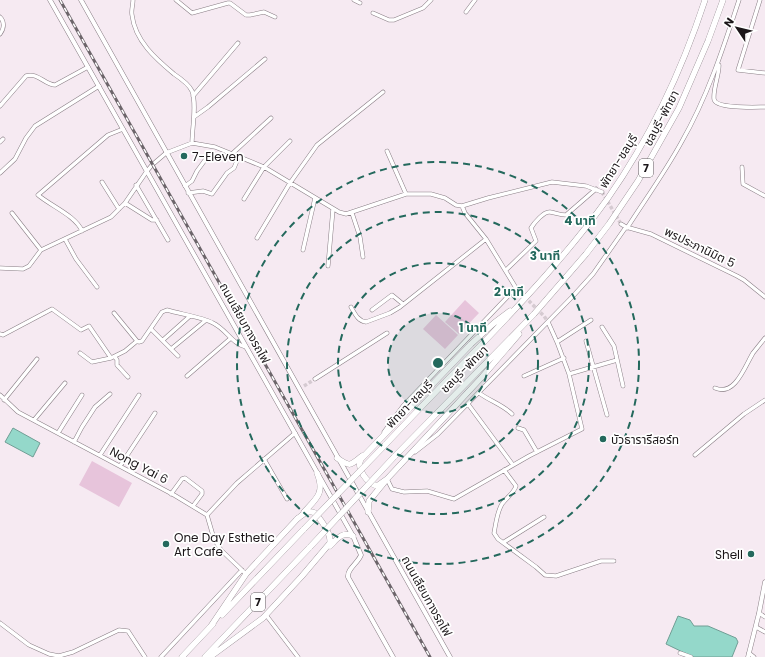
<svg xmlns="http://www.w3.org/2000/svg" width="765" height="657" viewBox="0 0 765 657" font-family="Poppins,'Noto Sans Thai',sans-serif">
	<rect width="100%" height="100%" fill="#f6eaf2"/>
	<path fill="#e7c4db" d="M465,300L479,313L459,334L445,322Z
		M436,315L458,335L445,349L423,329Z
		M92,461L132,483L119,507L79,485Z"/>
	<path fill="#94d8ca" stroke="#709e95" d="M13,428L40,443L33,457L5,442Z
		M678,616L690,620L694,626H708L736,638L738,642L732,657H693L666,644Z"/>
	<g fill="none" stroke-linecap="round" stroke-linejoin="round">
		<path stroke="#d5cad1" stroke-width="3.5" stroke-dasharray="3.5 2" stroke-linecap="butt" d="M602,192L621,224
			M521,293L544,316L548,322
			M304,386L315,379"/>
		<g stroke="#897e85" stroke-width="4.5">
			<path id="minor" d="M133,0C133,5 131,10 132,15C135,41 156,59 174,74C180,78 189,84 192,91C197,104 192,129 192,143
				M176,0L192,13L228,3H230L246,15H250L264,12L275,17
				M354,0L360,3
				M760,0L738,70L765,73
				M466,12L475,0
				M373,13L389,20H394L423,8L431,0
				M0,17C5,22 4,29 0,34
				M719,65C719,76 713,88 714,99C715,109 756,107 765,107
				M193,96L238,43
				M0,106L26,76C38,72 45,85 55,85L88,67
				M194,117L208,107L265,59
				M0,142L3,139
				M387,151L406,194
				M233,153L271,118
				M742,167L743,184L765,196
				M0,173L15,159L26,138L35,126L99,86
				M102,182L119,209
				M136,185L168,240
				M185,186L192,181L197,171L208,156
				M188,193L203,191L212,194L227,173L234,168L239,156
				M244,199L264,167L290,141
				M125,203L152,220H157
				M462,206L465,213L486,239L516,288L521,293
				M12,213L41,250
				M352,213L360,237L363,257
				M621,224L626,227L651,234L737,276L744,280L765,297
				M627,228C645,200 665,172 681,143C707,98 723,49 739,0
				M82,231C76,216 51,206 38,195L108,135L123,129
				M257,238L290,183L317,145L383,92
				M65,239L76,259L97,287
				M303,250L315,198
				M328,266L333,209
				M0,268L23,269L29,266L41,250L111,217L125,203L147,171L152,165L166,153L192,143L215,147L264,167L339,212L346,214L406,194H431L445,198L456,205L462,206L488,198L552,182L586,186L602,192
				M506,270L536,241L531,228C534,223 544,211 550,212C556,213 560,215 566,215L596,189
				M351,307C355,314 358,321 366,322L390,313L400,307L486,239
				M372,310L392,295L403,304
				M114,313L137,341
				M602,327L614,346L623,386
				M151,329L178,356
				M0,334L3,335L52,309L81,330L89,326L111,358L125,351L137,341L139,342L142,341L162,312L167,310C180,314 202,317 213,323C226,329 232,344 246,347
				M163,340L190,316
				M586,341L607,415
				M557,342L591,320
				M171,349L205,321
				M80,353L92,362L111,358
				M115,357L117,360V365L128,377
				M569,374L617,360
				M187,376L231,338
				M524,376L564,358
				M315,379L387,333
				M715,388C735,397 745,366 753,353C757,348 761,343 765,338
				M479,393C490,401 503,405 512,414
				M0,395L18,412L174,495L207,515L214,539L221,550L246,574
				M4,400L37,359
				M468,404L513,465
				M34,420L65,383
				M518,428L524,430L537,452
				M384,432L403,406L516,288
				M58,433L82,395
				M74,442L82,427L95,407L110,394
				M415,452L438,434L574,295L593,274L626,227
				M100,455L139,395
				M695,455L744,414L765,400
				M264,459L287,499
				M120,466L155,413
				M504,470L516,486C514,493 507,497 502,504C497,512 496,523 494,533L498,539L536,567L545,575L556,576L601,561H614
				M387,479L392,489L404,492L427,491L454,499L529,456L582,429L569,374L557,342L548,322
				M171,494L182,479L185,478L202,491V494L193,506
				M207,515L237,483L295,433
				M504,542L544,517
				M759,613L765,617
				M266,615L298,657
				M0,623L29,645L49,654L59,656L73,652L119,630L128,631L145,657
				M756,627L765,632
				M680,653L691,657
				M749,653L754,657
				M161,657L242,570"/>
		</g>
		<g stroke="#897e85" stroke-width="5">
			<path id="tertiary" d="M50,0L353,536L361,555C358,563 347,569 348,577L393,657
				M81,0L450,657
				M748,657L759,613L765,582"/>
		</g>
		<g stroke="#897e85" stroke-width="6">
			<path id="trunk" d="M385,445C417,411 449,378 481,345C526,298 570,251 608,198C650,138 682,70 705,0
				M394,457L534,314L586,254L609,224L638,181L679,108L708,41L723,0
				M337,458C350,467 350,466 362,456
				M387,479L377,486C367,483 356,469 361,459L471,344L494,323L510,311
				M304,512C317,498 325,493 317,473
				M368,512L369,501L387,479L482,377L519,334
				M330,546C337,539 342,531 353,536
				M222,615L304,529
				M211,626L246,574L298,518
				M182,657L213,624
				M205,657L310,547
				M210,657L263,618L302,576L330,543C331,533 321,520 315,513C308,509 302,515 296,520"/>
		</g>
		<use href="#minor" stroke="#fff" stroke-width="3.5"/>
		<use href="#tertiary" stroke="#fff" stroke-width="4"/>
		<use href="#trunk" stroke="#fff" stroke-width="5.5"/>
		<g stroke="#6c656a" stroke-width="3">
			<path id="rail" d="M60,0L430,657"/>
		</g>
		<use href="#rail" stroke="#fff" stroke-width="1.5" stroke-dasharray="4.5" stroke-linecap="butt"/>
		<g stroke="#897e85" stroke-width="6" stroke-linecap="butt">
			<path id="trunk-bridge" d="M304,529L385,445
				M310,547L394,457"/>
		</g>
		<use href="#trunk-bridge" stroke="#fff" stroke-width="5.5"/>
	</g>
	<circle cx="438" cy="363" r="50" fill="#24695d" fill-opacity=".12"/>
	<g fill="none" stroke="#24695d" stroke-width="2" stroke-dasharray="7 5">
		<circle cx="438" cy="363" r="50"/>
		<circle cx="438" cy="363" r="100"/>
		<circle cx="438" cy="363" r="151"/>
		<circle cx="438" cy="363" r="201"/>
	</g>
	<g fill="#24695d" stroke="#fff" stroke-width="1.5">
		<circle cx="184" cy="156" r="4"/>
		<circle cx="603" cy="439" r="4"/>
		<circle cx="166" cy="544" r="4"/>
		<circle cx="751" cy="554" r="4"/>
	</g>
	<g text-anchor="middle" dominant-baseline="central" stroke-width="3.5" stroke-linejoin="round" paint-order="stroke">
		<g fill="#fff" stroke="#5f5c5e" stroke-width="1">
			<rect x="639" y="159" width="14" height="18" rx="3"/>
			<rect x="251" y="593" width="14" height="18" rx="3"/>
		</g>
		<g font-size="11" font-weight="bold" fill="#1b1619">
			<text x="646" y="168">7</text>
			<text x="258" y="602">7</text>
		</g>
		<g font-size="12" fill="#1b1619" stroke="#fff">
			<text transform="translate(661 118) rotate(-62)">ชลบุรี-พัทยา</text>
			<text transform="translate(618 161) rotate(-58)">พัทยา-ชลบุรี</text>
			<text transform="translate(700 247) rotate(26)">พรประภานิมิต 5</text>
			<text transform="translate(245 323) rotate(61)">ถนนเลียบทางรถไฟ</text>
			<text transform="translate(464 369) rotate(-45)">ชลบุรี-พัทยา</text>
			<text transform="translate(409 404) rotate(-46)">พัทยา-ชลบุรี</text>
			<text transform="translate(139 465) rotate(28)">Nong Yai 6</text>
			<text transform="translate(427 596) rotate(61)">ถนนเลียบทางรถไฟ</text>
		</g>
		<g font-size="12" fill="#1b1619" stroke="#fff" text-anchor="start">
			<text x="192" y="156">7-Eleven</text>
			<text x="611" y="439">บัวธารารีสอร์ท</text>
			<text x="174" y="537">One Day Esthetic<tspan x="174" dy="14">Art Cafe</tspan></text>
			<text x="743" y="554" text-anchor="end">Shell</text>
		</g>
	</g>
	<circle cx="438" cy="363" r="6" fill="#24695d" stroke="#fff" stroke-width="2"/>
	<g font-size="12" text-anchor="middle" font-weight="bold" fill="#24695d" stroke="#fff" stroke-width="3.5" stroke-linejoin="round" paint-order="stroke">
		<text x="580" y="225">4 นาที</text>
		<text x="545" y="260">3 นาที</text>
		<text x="509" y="296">2 นาที</text>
		<text x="473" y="332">1 นาที</text>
	</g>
	<g transform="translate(737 28) rotate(305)" stroke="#ffffff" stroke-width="3" paint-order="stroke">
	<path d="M0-3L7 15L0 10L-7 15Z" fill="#1b1619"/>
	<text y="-6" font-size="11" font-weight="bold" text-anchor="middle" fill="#1b1619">N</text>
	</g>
</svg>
